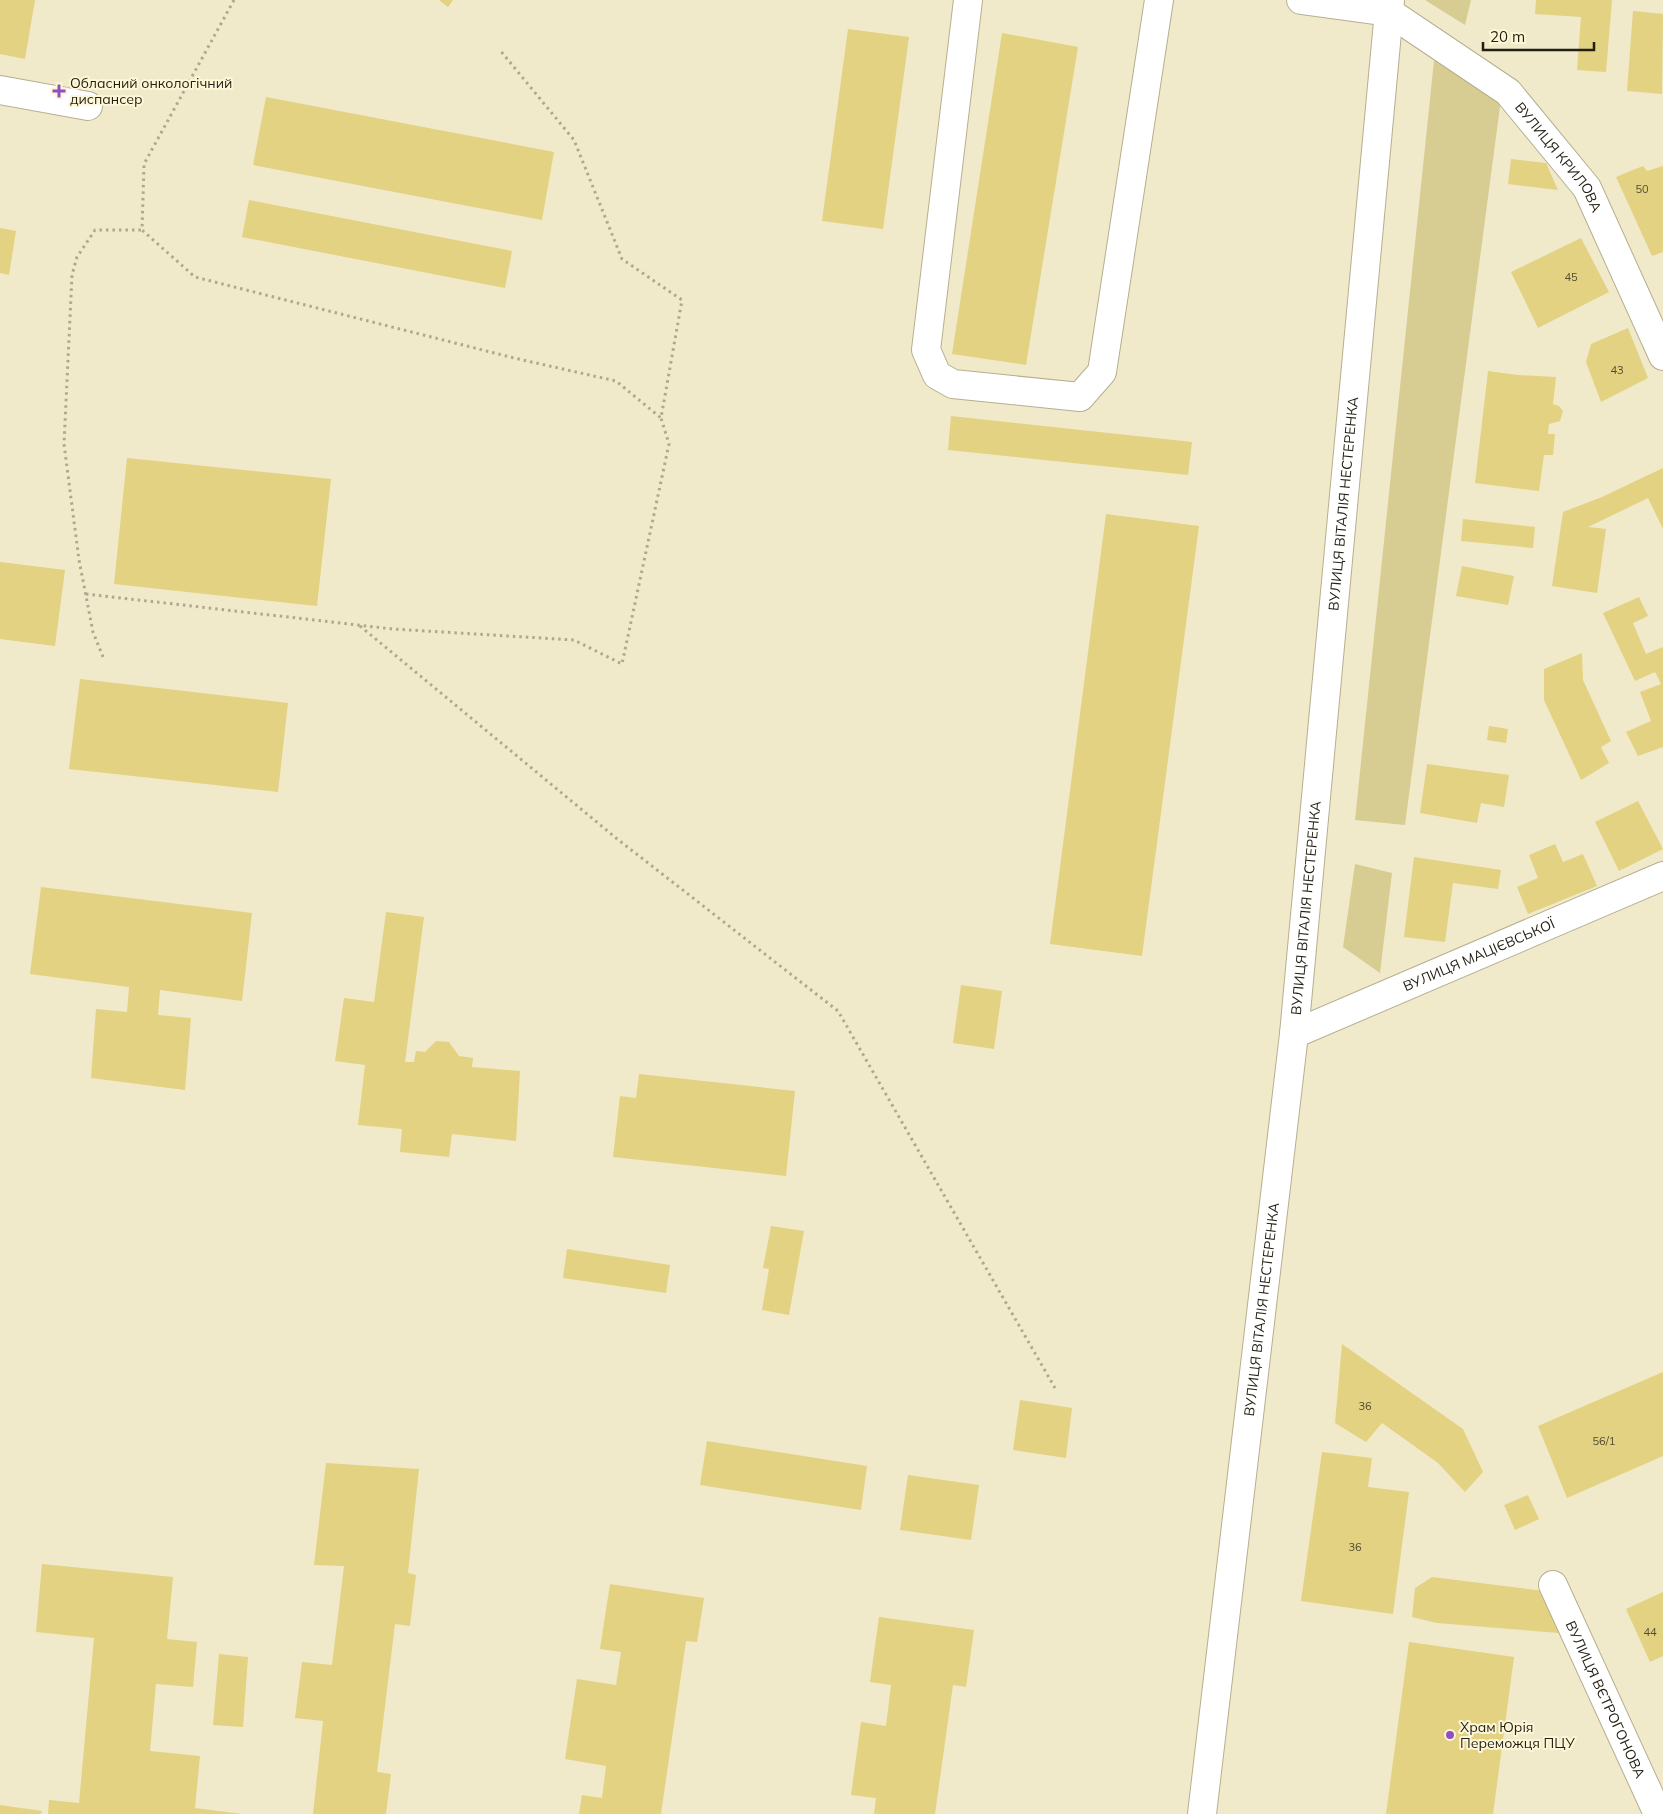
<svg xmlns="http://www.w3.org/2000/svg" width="1663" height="1814" viewBox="0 0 1663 1814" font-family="Mulish,sans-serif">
	<rect width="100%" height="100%" fill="#f0eaca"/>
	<path fill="#d7cc92" d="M1425,0H1471L1465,25Z
		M1435,51L1501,99L1405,825L1355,820Z
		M1355,864L1392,873L1380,973L1343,947Z"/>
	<path fill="#e2d282" d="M0,0H35L25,59L0,54Z
		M439,0H453L448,7Z
		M1536,0H1612L1606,72L1577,70L1581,17L1535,14Z
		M1633,11L1663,14L1662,94L1627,91Z
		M848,29L909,37L883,229L822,221Z
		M1002,33L1078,47L1026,365L952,354Z
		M266,97L554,152L542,220L253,165Z
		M1511,159L1546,163L1558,190L1508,184Z
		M1643,166L1647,171L1663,166V252L1652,256L1616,177Z
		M249,200L512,251L505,288L242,237Z
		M0,228L16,231L9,275L0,273Z
		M1581,238L1609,292L1538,328L1511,272Z
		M1628,328L1648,378L1601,402L1586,362L1591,344Z
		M1488,371L1518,375L1556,377L1553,404L1559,406L1563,411L1560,421L1549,424L1548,434H1555L1553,455H1544L1539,491L1475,483Z
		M951,416L1192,442L1188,475L948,450Z
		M127,458L331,479L317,606L114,584Z
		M1663,468V529L1648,498L1588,527L1606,529L1597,593L1552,586L1563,512L1602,497Z
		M1106,514L1199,526L1142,956L1050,944Z
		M1463,519L1535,527L1533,548L1461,541Z
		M0,562L65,570L55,646L0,639Z
		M1462,566L1514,576L1508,605L1456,596Z
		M1639,597L1648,616L1633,623L1646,654L1663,647V747L1638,756L1626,732L1651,721L1640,692L1661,684L1655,672L1635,681L1603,613Z
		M1582,653L1583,680L1611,741L1601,747L1609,763L1581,780L1544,700V669Z
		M80,679L288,703L278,792L69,769Z
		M1489,726L1508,729L1506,743L1487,740Z
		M1427,764L1509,775L1504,807L1481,803L1477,823L1420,813Z
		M1638,801L1663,849L1619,871L1595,822Z
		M1555,844L1563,862L1583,854L1597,886L1528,914L1517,887L1538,878L1529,855Z
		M1414,857L1501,870L1498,889L1453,883L1445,942L1404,937Z
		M41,887L252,913L242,1001L160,990L158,1015L191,1018L185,1090L91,1078L96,1009L127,1012L129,987L30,974Z
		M386,912L424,917L405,1062H414L416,1051L425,1052L436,1041L449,1042L459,1056L473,1058L472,1067L520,1071L516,1141L452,1134L449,1157L400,1152L402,1129L358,1125L365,1065L335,1061L344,998L374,1002Z
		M961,985L1002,991L994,1049L953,1043Z
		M639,1074L795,1091L786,1176L613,1157L620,1096L636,1098Z
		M771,1226L804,1231L789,1315L762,1310L769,1269L763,1268Z
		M567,1249L670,1265L666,1293L563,1278Z
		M1342,1344L1463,1429L1483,1472L1465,1492L1438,1463L1382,1423L1366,1442L1335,1423Z
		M1663,1372V1456L1567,1498L1538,1426Z
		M1020,1400L1072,1408L1066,1458L1013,1450Z
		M707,1441L867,1466L861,1510L700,1485Z
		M1322,1452L1372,1458L1368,1487L1409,1492L1393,1614L1301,1601Z
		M326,1463L419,1469L408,1573L416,1575L410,1626L395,1624L377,1772L391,1774L386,1814H313L323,1721L295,1718L302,1662L332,1665L344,1566L314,1565Z
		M908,1475L979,1485L971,1540L900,1530Z
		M1528,1495L1539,1519L1515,1530L1504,1505Z
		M42,1564L173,1577L167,1639L197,1642L193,1687L156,1684L150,1751L200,1756L195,1808L242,1814H48L49,1800L79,1803L94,1638L36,1632Z
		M1432,1577L1544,1591L1559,1633L1437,1623L1412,1617L1415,1588Z
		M610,1584L704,1598L697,1642L686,1641L661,1814H579L582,1795L602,1798L606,1766L565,1759L577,1679L616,1685L621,1652L600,1649Z
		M1663,1592V1656L1650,1662L1626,1609Z
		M879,1617L974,1630L966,1687L953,1685L935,1814H874L876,1798L851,1795L861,1722L886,1726L891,1685L870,1682Z
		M1409,1642L1514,1657L1493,1814H1386Z
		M219,1654L248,1657L243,1727L213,1725Z
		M0,1805L42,1811L41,1814H0Z"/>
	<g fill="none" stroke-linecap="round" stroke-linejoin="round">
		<g stroke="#b5af90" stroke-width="30">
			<g id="minor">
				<path d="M968,0L926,350L937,375L953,384L1080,397L1102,372L1159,0"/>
				<path id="s1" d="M1301,0L1389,12L1508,92L1587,188L1663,356"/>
				<path d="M0,90L88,106"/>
				<path id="s2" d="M1294,1034L1663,876"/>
				<path id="s3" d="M1553,1585L1658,1814"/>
				<path id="s4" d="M1202,1814L1294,1034L1390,0"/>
			</g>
		</g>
		<path stroke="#ada88f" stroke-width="3" stroke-dasharray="2.5 4" stroke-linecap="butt" d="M234,0L144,164L142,230L195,277L514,358L616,381L661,418
			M86,594L393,629L574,640L622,664L669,444L661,418L682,300L622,259L574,140L499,49
			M360,626L616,838L838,1011L1055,1388
			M103,657L93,632L79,560L64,444L72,275L77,257L95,230H142"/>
		<use href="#minor" stroke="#fff" stroke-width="28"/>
	</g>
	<g fill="#904ec3" stroke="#fef7d7" stroke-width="2">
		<path d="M56.5 83.5h5v5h5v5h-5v5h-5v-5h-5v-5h5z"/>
		<circle cx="1450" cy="1735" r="5"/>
	</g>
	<g text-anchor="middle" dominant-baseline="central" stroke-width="4" stroke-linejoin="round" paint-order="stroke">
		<g font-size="11" fill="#524c2f">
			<text x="1642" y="189">50</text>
			<text x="1571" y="277">45</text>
			<text x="1617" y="370">43</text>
			<text x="1365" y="1406">36</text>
			<text x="1604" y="1441">56/1</text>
			<text x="1355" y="1547">36</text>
			<text x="1650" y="1632">44</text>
		</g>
		<g font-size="14" fill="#221f13" stroke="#fef7d7" text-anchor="start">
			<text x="70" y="83">Обласний онкологічний<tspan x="70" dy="16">диспансер</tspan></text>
			<text x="1460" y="1727">Храм Юрія<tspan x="1460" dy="16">Переможця ПЦУ</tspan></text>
		</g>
		<g font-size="14" fill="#221f13" stroke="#fef7d7">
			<text stroke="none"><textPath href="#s1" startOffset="315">ВУЛИЦЯ КРИЛОВА</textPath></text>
			<text stroke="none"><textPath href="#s4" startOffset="1318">ВУЛИЦЯ ВІТАЛІЯ НЕСТЕРЕНКА</textPath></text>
			<text stroke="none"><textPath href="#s4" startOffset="912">ВУЛИЦЯ ВІТАЛІЯ НЕСТЕРЕНКА</textPath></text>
			<text stroke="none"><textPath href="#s2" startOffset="201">ВУЛИЦЯ МАЦІЄВСЬКОЇ</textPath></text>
			<text stroke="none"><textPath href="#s4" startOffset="508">ВУЛИЦЯ ВІТАЛІЯ НЕСТЕРЕНКА</textPath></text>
			<text stroke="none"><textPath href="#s3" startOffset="126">ВУЛИЦЯ ВЄТРОГОНОВА</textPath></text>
		</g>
	</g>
	<path d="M1483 42v8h111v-8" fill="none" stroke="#221f13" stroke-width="2.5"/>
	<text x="1490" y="42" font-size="15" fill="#221f13" stroke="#fef7d7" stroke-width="4" paint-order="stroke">20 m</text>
</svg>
